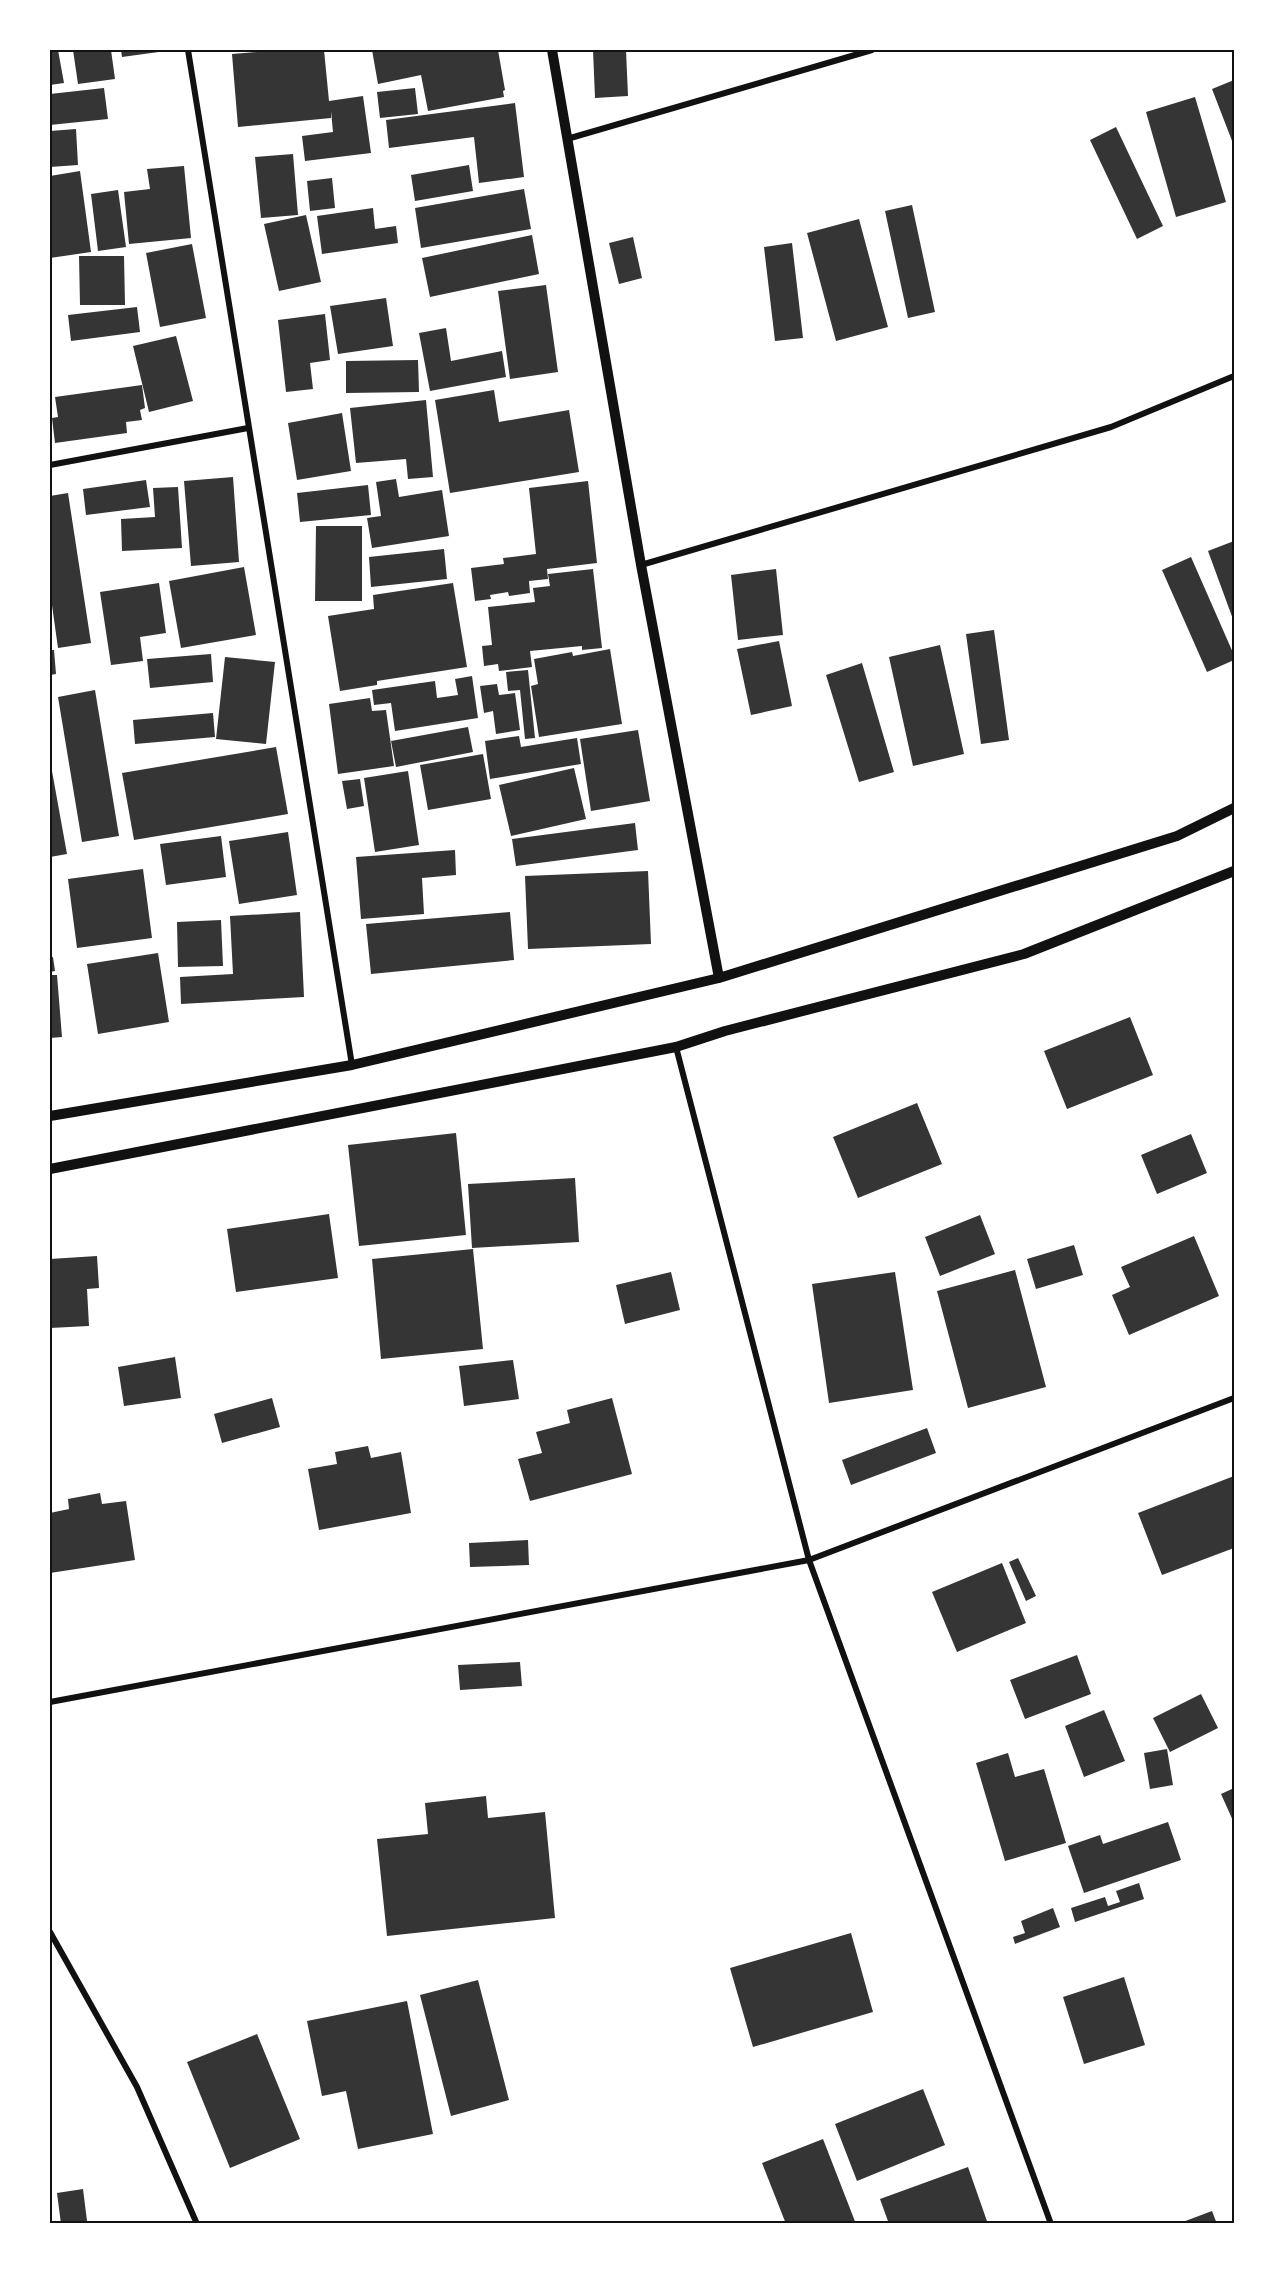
<svg xmlns="http://www.w3.org/2000/svg" width="1284" height="2273" viewBox="0 0 1284 2273" font-family="'Space Grotesk',sans-serif">
	<rect width="100%" height="100%" fill="#fff"/>
	<path fill="#353535" d="M50,50H58L64,83L50,85Z
		M73,50H111L115,79L78,84Z
		M121,50H166V51L122,57Z
		M283,50H324L329,101L363,96L371,153L305,161L302,136L333,132L331,111V118L238,127L232,54Z
		M372,50H498L505,90L503,91L504,97L428,111L421,75L378,84Z
		M593,50H626L628,96L595,98Z
		M1234,80V146L1212,89Z
		M104,88L108,119L50,125V94Z
		M415,88L418,114L380,118L377,92Z
		M1195,97L1226,202L1176,217L1146,112Z
		M515,103L524,177L479,183L474,137L389,148L386,120Z
		M1116,127L1163,226L1137,239L1090,140Z
		M76,129L78,165L50,167V131Z
		M293,154L298,215L261,218L255,157Z
		M469,165L473,191L415,201L411,175Z
		M184,166L191,238L129,244L124,192L150,189L147,169Z
		M80,171L91,252L50,258V176Z
		M332,178L335,208L310,211L307,181Z
		M524,189L531,229L421,248L415,208Z
		M118,190L126,247L98,251L91,194Z
		M912,205L935,312L908,318L885,211Z
		M373,208L375,229L396,226L398,243L322,254L317,216Z
		M306,215L321,282L279,291L264,224Z
		M859,219L888,327L836,341L807,233Z
		M532,235L539,274L430,297L422,258Z
		M633,237L642,278L619,284L609,243Z
		M792,243L803,338L775,341L764,247Z
		M192,244L206,318L160,327L146,253Z
		M79,256H124L125,305H80Z
		M546,285L558,372L510,379L498,291Z
		M386,298L393,346L338,354L330,306Z
		M137,307L140,332L71,341L68,315Z
		M325,314L330,360L310,363L313,389L286,392L278,320Z
		M446,328L451,361L502,351L506,377L430,391L419,333Z
		M176,336L193,401L149,412L133,346Z
		M418,360L419,392L346,393V361Z
		M142,385L145,408L140,410L142,420L126,422L127,433L55,443L52,418L58,417L55,397Z
		M494,390L499,422L569,410L579,472L450,493L435,400Z
		M426,400L433,477L408,479L406,459L356,463L350,408Z
		M342,413L351,471L297,480L288,423Z
		M233,477L239,562L191,566L184,481Z
		M396,479L399,497L442,490L449,536L372,548L367,518L381,516L376,482Z
		M146,480L150,507L86,515L83,489Z
		M588,481L597,563L547,569L548,579L529,581L530,593L509,596L508,592L490,595L491,599L475,601L471,568L504,564L503,558L536,554L529,488Z
		M368,485L371,515L300,522L297,493Z
		M178,487L182,548L122,551L121,519L155,517L153,488Z
		M68,493L91,643L58,648L50,591V496Z
		M316,526H362V601H315Z
		M1234,541V622L1208,551Z
		M444,549L447,579L371,587L369,557Z
		M1191,557L1234,655V660L1207,672L1162,570Z
		M244,567L256,635L181,648L169,581Z
		M593,569L602,648L582,650V646L530,651L532,667L499,671L498,664L484,666L482,646L492,645L488,607L535,602L533,588L550,586L548,574Z
		M776,569L783,635L738,640L731,575Z
		M159,583L166,633L140,637L143,661L111,665L100,592Z
		M453,583L467,667L377,681V685L340,691L328,616L374,609L373,595Z
		M994,630L1009,740L981,744L966,634Z
		M779,641L792,706L751,715L737,649Z
		M940,645L964,754L913,766L889,657Z
		M610,649L622,724L539,737L531,686L538,684L534,659L572,652L573,656Z
		M50,650H54L56,674L50,675Z
		M211,654L213,682L150,688L147,659Z
		M225,657L275,662L266,744L216,739Z
		M862,663L894,772L859,782L826,675Z
		M528,670L535,738L525,739L520,690L508,691L506,672Z
		M472,676L478,718L395,731L391,703L374,705L372,690L435,681L437,698L458,695L455,679Z
		M497,684L499,695L515,693L520,730L496,734L493,711L484,713L480,686Z
		M95,690L119,836L82,842L58,697Z
		M370,698L372,711L386,710L394,766L338,774L329,704Z
		M213,713L215,737L135,744L133,720Z
		M468,727L473,752L396,767L391,741Z
		M638,730L650,801L591,811L580,739Z
		M519,736L521,747L577,738L581,764L490,779L485,741Z
		M276,747L288,814L134,840L122,773Z
		M483,754L491,799L428,810L420,765Z
		M50,760L67,854L50,857Z
		M574,768L586,819L511,836L499,785Z
		M408,771L419,845L375,852L364,778Z
		M360,779L364,806L347,809L342,781Z
		M635,823L638,850L516,866L512,839Z
		M288,832L297,895L239,904L229,841Z
		M221,836L226,877L166,885L160,844Z
		M455,850L456,875L422,878L424,914L361,919L356,857Z
		M143,869L152,938L77,948L68,879Z
		M648,871L651,944L528,949L525,876Z
		M300,912L304,997L181,1004L180,977L233,974L230,916Z
		M510,912L514,960L371,974L366,924Z
		M221,920L223,966L178,967L177,922Z
		M158,953L169,1022L98,1034L87,964Z
		M53,957L55,971L50,972V958Z
		M50,975H57L62,1037L50,1038Z
		M1130,1017L1153,1075L1067,1109L1044,1051Z
		M917,1103L942,1164L858,1198L833,1137Z
		M456,1133L466,1235L359,1246L348,1145Z
		M1191,1134L1207,1173L1157,1194L1141,1155Z
		M575,1178L579,1242L472,1248L468,1184Z
		M329,1214L338,1278L236,1292L227,1229Z
		M980,1215L995,1254L940,1276L925,1237Z
		M1194,1236L1219,1296L1129,1335L1112,1295L1130,1287L1121,1267Z
		M1074,1245L1083,1275L1036,1289L1027,1259Z
		M473,1249L483,1349L381,1359L372,1259Z
		M97,1256L99,1288L87,1289L89,1326L50,1328V1259Z
		M1015,1270L1046,1387L968,1408L937,1291Z
		M671,1272L680,1310L625,1324L616,1285Z
		M895,1272L913,1390L829,1403L812,1284Z
		M175,1357L181,1398L124,1406L118,1367Z
		M513,1360L519,1399L464,1406L459,1366Z
		M272,1398L280,1427L222,1443L214,1414Z
		M612,1398L632,1474L530,1501L518,1459L542,1453L536,1432L570,1423L567,1410Z
		M927,1428L936,1453L851,1485L842,1460Z
		M368,1446L371,1458L401,1452L411,1513L319,1530L308,1469L337,1464L335,1452Z
		M1234,1476V1548L1162,1575L1138,1513Z
		M100,1493L102,1504L126,1501L135,1560L50,1573V1513L69,1509L68,1499Z
		M528,1540L529,1565L470,1567L469,1543Z
		M1018,1558L1036,1596L1026,1601L1009,1562Z
		M1002,1563L1026,1623L957,1652L932,1592Z
		M1077,1655L1091,1694L1025,1719L1010,1680Z
		M520,1662L522,1686L460,1690L458,1665Z
		M1201,1694L1218,1728L1170,1752L1153,1718Z
		M1104,1710L1125,1761L1084,1777L1065,1726Z
		M1167,1749L1173,1785L1150,1789L1144,1753Z
		M1008,1753L1015,1777L1044,1769L1066,1843L1005,1861L976,1763Z
		M1234,1788V1823L1221,1794Z
		M486,1796L488,1818L545,1812L555,1918L387,1936L377,1839L428,1834L425,1803Z
		M1168,1822L1181,1860L1084,1893L1068,1846L1100,1835L1103,1844Z
		M1139,1883L1144,1899L1075,1922L1071,1908L1105,1897L1108,1906L1120,1902L1116,1891Z
		M1053,1908L1060,1927L1015,1944L1013,1937L1025,1933L1021,1921Z
		M851,1933L873,2012L753,2047L730,1968Z
		M1124,1977L1145,2045L1084,2064L1063,1997Z
		M478,1980L509,2100L451,2116L420,1995Z
		M407,2001L433,2134L358,2149L346,2091L322,2096L307,2021Z
		M257,2034L300,2139L230,2168L187,2062Z
		M923,2089L945,2145L857,2181L835,2124Z
		M823,2139L856,2224H786L762,2163Z
		M968,2167L988,2224H889L880,2199Z
		M83,2189L87,2221L61,2224L57,2193Z
		M1212,2211L1217,2224H1180V2223Z"/>
	<g fill="none" stroke-linecap="round" stroke-linejoin="round">
		<path stroke="#111" stroke-width="6" d="M188,50L352,1065
			M567,139L872,50
			M50,465L248,428
			M641,565L1111,427L1234,376
			M676,1047L809,1560L1051,2224
			M50,1702L809,1560L1234,1398
			M50,1932L137,2087L197,2224"/>
		<path stroke="#111" stroke-width="10" d="M552,50L641,565L719,978
			M50,1116L352,1065L719,978L1177,836L1234,808
			M50,1169L676,1047L725,1031L1024,954L1234,871"/>
	</g>
	<rect width="1284" height="2273" fill="none" stroke="#ffffff" stroke-width="102"/>
	<rect x="51" y="51" width="1182" height="2171" fill="none" stroke="#111" stroke-width="2"/>
</svg>
